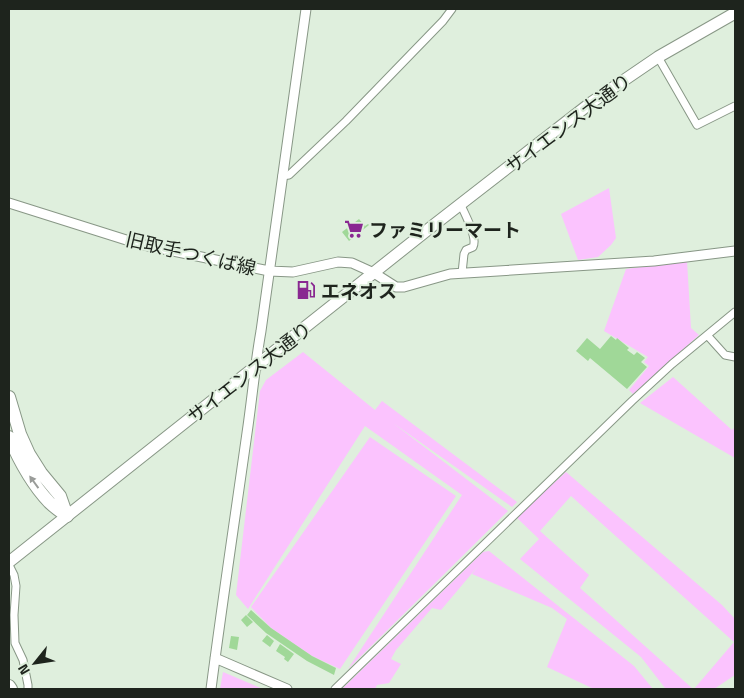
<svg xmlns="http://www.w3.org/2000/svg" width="744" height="698" viewBox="0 0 744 698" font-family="'Titillium Web','Noto Sans JP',sans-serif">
	<rect width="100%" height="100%" fill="#dfefdd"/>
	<path fill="#fbc3fe" d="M609,188L616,238L611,245L598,257L578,260L561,214Z
		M687,261L691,328L699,335L633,394L629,390L649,366L644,362L648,357L604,331L626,269Z
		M303,352L375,410L382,401L517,502L512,507L393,423L508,511L348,669L462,495L365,426L248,609L236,595L260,391L266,380Z
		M673,377L732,430L735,427V458L640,403Z
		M370,437L456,496L340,669L312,656L271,628L251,607Z
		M566,472L722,605L735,619V675L714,689H694L734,642L571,496L540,531L589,575L580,588L693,689H669L665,688L641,657L520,559L539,539L516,517Z
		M489,551L634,666L653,689H599L596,688L594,689L547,667L567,619L552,608L472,574L479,565L441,610L432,608L396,650L391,659L401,664L389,683L377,685L375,689H342L483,552Z
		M223,672L263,689H220Z"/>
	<path fill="#a0d898" d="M359,219L365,226L368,224L369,225L349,241L342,232Z
		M611,336L616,340L617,338L629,348L627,350L634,355L637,352L645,358L641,362L647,367L627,389L590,358L588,361L576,351L587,338L600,349Z
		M251,610L271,628L312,656L336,668L334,675L307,661L266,633L247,615Z
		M246,615L253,622L247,627L241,620Z
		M267,635L274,641L270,647L262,641Z
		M231,636L239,637L237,650L229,648Z
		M280,644L294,654L288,662L284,659L285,657L276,651Z"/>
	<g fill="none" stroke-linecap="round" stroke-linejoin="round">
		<g stroke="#889786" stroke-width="9">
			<path id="minor" d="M658,57L697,125L735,106
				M282,176L289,175L346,121L443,21L452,9
				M461,205C465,215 478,237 473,247L466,250L464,254L462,273
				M707,335L725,355L735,357
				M9,565L14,575L16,586L14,615L15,643L23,660L28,685V689
				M335,689L632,401L672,364L735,312"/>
		</g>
		<g stroke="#889786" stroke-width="11">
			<path id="tertiary" d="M9,203L139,244L269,271L293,272L338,262L352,263L374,273L396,287H404L450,274L654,261L735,251
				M215,658L287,689
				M211,689C222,604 235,518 247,433C252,399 255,365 261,331L306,9"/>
		</g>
		<g stroke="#889786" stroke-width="13">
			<path id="primary" d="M9,562L435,224L592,102L658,57L735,13"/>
		</g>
		<g stroke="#889786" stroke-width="14">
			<path id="motorway" d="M9,397L20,434L29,454L41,473L60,496L67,516
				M9,437C19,460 31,483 49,502C54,507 61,512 67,516
				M9,686L11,689"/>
		</g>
		<use href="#minor" stroke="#fff" stroke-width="7"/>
		<use href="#tertiary" stroke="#fff" stroke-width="9"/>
		<use href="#primary" stroke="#fff" stroke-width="11"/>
		<use href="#motorway" stroke="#fff" stroke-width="12"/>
	</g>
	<defs><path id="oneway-solid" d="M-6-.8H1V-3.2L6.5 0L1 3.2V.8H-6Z" transform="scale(1.25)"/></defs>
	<use fill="#9a9c99" href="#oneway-solid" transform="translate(34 482) rotate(-126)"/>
	<defs>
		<g id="supermarket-bare" transform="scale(1.5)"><path d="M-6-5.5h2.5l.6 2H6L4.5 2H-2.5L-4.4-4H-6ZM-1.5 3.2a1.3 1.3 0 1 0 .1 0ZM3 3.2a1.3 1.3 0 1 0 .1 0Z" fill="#892891" stroke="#dfefdd" stroke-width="2.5" paint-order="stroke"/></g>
		<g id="fuel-bare" transform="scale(1.5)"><path d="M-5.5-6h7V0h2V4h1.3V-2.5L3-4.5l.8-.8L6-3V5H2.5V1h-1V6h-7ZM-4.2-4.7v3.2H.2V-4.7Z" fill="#892891" stroke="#dfefdd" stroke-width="2.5" paint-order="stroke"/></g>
	</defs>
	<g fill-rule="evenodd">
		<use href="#supermarket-bare" x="354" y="229"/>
		<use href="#fuel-bare" x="306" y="290"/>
	</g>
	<g text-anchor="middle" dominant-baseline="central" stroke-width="4" stroke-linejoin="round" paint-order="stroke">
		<g font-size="19" fill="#1e241d" stroke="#dfefdd">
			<text transform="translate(568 123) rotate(-37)">サイエンス大通り</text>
			<text transform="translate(191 253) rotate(13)">旧取手つくば線</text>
			<text transform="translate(249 372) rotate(-38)">サイエンス大通り</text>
		</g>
		<g font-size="19" font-weight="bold" fill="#1e241d" stroke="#dfefdd" text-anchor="start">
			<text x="369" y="229">ファミリーマート</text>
			<text x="321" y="290">エネオス</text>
		</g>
	</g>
	<rect width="744" height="698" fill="none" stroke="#1e241d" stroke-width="20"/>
	<g transform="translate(35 663) rotate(240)" stroke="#dfefdd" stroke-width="4" paint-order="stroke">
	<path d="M0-4L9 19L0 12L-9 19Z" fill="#1e241d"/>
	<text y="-8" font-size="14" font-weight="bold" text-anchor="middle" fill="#1e241d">N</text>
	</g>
</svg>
